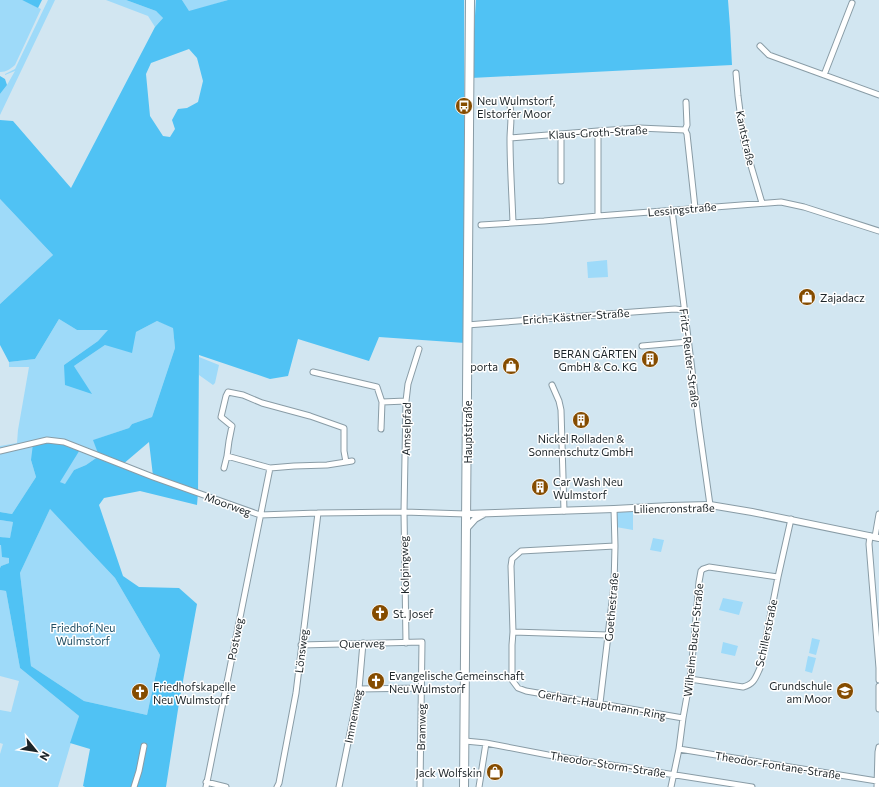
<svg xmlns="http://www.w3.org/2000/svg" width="879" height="787" viewBox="0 0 879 787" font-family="Commissioner,sans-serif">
	<rect width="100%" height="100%" fill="#d2e6f1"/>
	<path fill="#9edaf9" d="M0,0H22L41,9L15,65C10,69 7,72 0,72Z
		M48,0H55L0,115V94L7,85L15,71L5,75V74L15,69Z
		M106,0H126L156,11L163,18L155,27L148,16Z
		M182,0H228L189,12Z
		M0,199L53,255L0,304Z
		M607,260L608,277L588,278L587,262Z
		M59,319L77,330H109L98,341L64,365L91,394L74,366L105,345L136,332L157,321L173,327L175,348L152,417L132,424L129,428L94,440L99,456L86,465L74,470L65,485L60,482L31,460L36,477L12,514L0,512V446L17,443L18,430L29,367H9V362L35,359Z
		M199,357L219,365L215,383L213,385L199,375Z
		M50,509L115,578L160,655L147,715L84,701L31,666L20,573Z
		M616,512H633V530L616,527Z
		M0,520L13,522L10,539L0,537Z
		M653,538L664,540L661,552L650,550Z
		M0,545H1L9,557V563L1,566L0,568Z
		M0,590L6,591L20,668L79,716L58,787H0V754L3,744L0,743V710L11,712L19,681L0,676Z
		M723,598L743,602L739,615L719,610Z
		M812,638L820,640L816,655L809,653Z
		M723,642L738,646L735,656L721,653Z
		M808,656L816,658L812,673L805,671Z"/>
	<path fill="#50c2f4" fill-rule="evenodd" d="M22,0H42L38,8Z
		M126,0H182L189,11L228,0H464L465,343L379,337L369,361L298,339L288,376L270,379L199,355L198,493L197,505L140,491L104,498L99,505L123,576L139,587L179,588L197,604L179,703L166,787H85L83,786L90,749L70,743L79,716L20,668L6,591L0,590V568L1,566L9,563V558L2,557L1,545H0V537L10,538L13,522L0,520V512L12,514L36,477L31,460L33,444L47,440L81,448L60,482L65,484L74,470L86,465L99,456L93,440L129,428L132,424L152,417L175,348L173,328L157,321L136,332L132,353L105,345L74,366L92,394L65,385L64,365L98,341L108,330H77L59,319L35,359L9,362L0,345V304L53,255L0,199V120L13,121L71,188L155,27L163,18L156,11ZM189,49L197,58L203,81L198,102L187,108L178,109L172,120L175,129L170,137L163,136L150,116L146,74L151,63ZM149,442L153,476L122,465ZM50,509L115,578L160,655L147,715L84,701L31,666L20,573Z
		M476,0H728L730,27L732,65L471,78Z
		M0,76L5,79L7,85L0,94Z"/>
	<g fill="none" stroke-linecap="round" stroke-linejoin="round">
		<g stroke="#899ca6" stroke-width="7">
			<path id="minor" d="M760,46L769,55L879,95
				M736,73L738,96L744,142L762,203
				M824,75L852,3
				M509,102C513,113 510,127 510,139C510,167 512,195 513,223
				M686,102L687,125L685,130L687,134L695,208
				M598,131V216
				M561,134V181
				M510,138L598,131L639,128L685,130
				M672,210L699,426L710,505
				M481,225L544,221L598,216L781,202L804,207L879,231
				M467,325L633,312L675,309L684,310
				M642,346L688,342
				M313,372L377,387L382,402L406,401
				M552,385L559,401L561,410L564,511
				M228,392L243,395L262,403L310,416L344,428V451L346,462L327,465L294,466L270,468L227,456L229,441L232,426L221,417L226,396Z
				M381,429L382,402
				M0,451L47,440L64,442L153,477L260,515L318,513L404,512L466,514
				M346,462L352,461
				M224,468L227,456
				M870,536L869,544L879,668V680
				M875,537L879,514
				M615,546L521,551L512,559L511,566L513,632L512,645V680L518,688L526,691L683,718
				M513,632L608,635
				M406,643L404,512L406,401L408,384L419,349
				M301,645L422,642L420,787
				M690,679L743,687C754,684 755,679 760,668L778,577L791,519
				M879,686V709
				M359,689L422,688
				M600,703L614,585L615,546L614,509
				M465,741L486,743L548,755L752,787
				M679,749L877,781
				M206,782L226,787
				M134,787L139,771L144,746
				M206,787L270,468
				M277,787L279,783L296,693L318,513
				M339,787L359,689L363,643
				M479,787L486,743
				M671,787L679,749L683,718L690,679L694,641L699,582L701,571L703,569L709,567L778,577
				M877,787L878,752L879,747"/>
		</g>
		<g stroke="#899ca6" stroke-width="8">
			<path id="tertiary" d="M466,514L614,509L670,506L710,505L752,512L879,538
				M466,529L475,519L484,514"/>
		</g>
		<g stroke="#899ca6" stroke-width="10">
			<path id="primary" d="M464,787C467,525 467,262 470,0"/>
		</g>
		<use href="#minor" stroke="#fff" stroke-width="5"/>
		<use href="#tertiary" stroke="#fff" stroke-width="6"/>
		<use href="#primary" stroke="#fff" stroke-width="8"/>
	</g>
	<defs>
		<g id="bus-disc" transform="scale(0.9)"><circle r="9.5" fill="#854c00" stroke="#fff"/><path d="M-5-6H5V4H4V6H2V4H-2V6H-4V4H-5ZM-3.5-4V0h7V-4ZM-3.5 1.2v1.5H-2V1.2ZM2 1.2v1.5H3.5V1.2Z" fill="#fff"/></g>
		<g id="shop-disc" transform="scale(0.9)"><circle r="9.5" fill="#854c00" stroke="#fff"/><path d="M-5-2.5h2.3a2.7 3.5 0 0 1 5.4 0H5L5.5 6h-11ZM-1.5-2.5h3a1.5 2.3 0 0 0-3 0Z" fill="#fff"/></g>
		<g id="building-disc" transform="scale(0.9)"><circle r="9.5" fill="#854c00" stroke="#fff"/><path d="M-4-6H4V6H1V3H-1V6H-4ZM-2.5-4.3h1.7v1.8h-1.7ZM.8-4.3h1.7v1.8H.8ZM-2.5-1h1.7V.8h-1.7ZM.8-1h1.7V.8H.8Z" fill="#fff"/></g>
		<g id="church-disc" transform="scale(0.9)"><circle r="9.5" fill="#854c00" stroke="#fff"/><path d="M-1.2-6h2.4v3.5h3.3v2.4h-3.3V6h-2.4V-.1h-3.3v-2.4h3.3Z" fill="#fff"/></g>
		<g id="school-disc" transform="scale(0.9)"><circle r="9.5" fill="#854c00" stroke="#fff"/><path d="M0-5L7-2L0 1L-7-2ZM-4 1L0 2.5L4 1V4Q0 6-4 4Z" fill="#fff"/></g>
	</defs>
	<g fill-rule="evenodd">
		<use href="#bus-disc" x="464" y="106"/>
		<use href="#shop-disc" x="807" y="297"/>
		<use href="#building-disc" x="650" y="359"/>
		<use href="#shop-disc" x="511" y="366"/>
		<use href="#building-disc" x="581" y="420"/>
		<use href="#building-disc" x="540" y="487"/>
		<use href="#church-disc" x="380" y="613"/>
		<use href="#church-disc" x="376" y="681"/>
		<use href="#school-disc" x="845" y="691"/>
		<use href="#church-disc" x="140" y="692"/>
		<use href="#shop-disc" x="495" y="772"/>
	</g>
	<g text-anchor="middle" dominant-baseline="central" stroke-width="3" stroke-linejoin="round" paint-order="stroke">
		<g font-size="11" fill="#1d2529" stroke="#fff" text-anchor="start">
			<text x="477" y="100">Neu Wulmstorf,<tspan x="477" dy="13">Elstorfer Moor</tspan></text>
			<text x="820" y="297">Zajadacz</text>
			<text x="637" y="353" text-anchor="end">BERAN GÄRTEN<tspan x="637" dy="13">GmbH &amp; Co. KG</tspan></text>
			<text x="498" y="366" text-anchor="end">porta</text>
			<text x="581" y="438" text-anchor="middle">Nickel Rolladen &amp;<tspan x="581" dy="13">Sonnenschutz GmbH</tspan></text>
			<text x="553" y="481">Car Wash Neu<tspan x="553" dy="13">Wulmstorf</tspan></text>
			<text x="393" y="613">St. Josef</text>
			<text x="389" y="675">Evangelische Gemeinschaft<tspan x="389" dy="13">Neu Wulmstorf</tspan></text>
			<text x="832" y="685" text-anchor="end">Grundschule<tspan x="832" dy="13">am Moor</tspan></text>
			<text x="153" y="686">Friedhofskapelle<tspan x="153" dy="13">Neu Wulmstorf</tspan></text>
			<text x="482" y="772" text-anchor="end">Jack Wolfskin</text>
		</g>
		<g font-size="11" fill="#1d2529" stroke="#fff">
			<text transform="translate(598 132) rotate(-3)">Klaus-Groth-Straße</text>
			<text transform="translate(746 138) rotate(78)">Kantstraße</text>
			<text transform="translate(682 209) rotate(-5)">Lessingstraße</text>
			<text transform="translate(576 316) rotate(-4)">Erich-Kästner-Straße</text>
			<text transform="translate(690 358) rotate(83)">Fritz-Reuter-Straße</text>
			<text transform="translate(406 429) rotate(-89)">Amselpfad</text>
			<text transform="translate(467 432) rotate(-90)">Hauptstraße</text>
			<text transform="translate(228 504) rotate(20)">Moorweg</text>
			<text transform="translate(674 508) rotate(-1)">Liliencronstraße</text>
			<text transform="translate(404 565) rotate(-91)">Kolpingweg</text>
			<text transform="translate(611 607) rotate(-85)">Goethestraße</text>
			<text transform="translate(766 633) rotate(-78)">Schillerstraße</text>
			<text transform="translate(235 639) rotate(-79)">Postweg</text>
			<text transform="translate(693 640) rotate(-84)">Wilhelm-Busch-Straße</text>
			<text transform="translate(362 643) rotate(-1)">Querweg</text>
			<text transform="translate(301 651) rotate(-83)">Lönsweg</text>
			<text transform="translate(602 704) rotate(10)">Gerhart-Hauptmann-Ring</text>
			<text transform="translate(353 716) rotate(-79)">Immenweg</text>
			<text transform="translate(421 727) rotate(-89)">Bramweg</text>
			<text transform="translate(608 764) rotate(9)">Theodor-Storm-Straße</text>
			<text transform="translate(778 765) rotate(9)">Theodor-Fontane-Straße</text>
		</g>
		<g font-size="11" fill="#214f65" stroke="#fff">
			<text x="83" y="627">Friedhof Neu<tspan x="83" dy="13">Wulmstorf</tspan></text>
		</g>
	</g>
	<g transform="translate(36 751) rotate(120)" stroke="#ffffff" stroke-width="3" paint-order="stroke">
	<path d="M0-3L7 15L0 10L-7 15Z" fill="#1d2529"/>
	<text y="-6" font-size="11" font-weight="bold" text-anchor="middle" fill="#1d2529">N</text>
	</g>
</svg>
